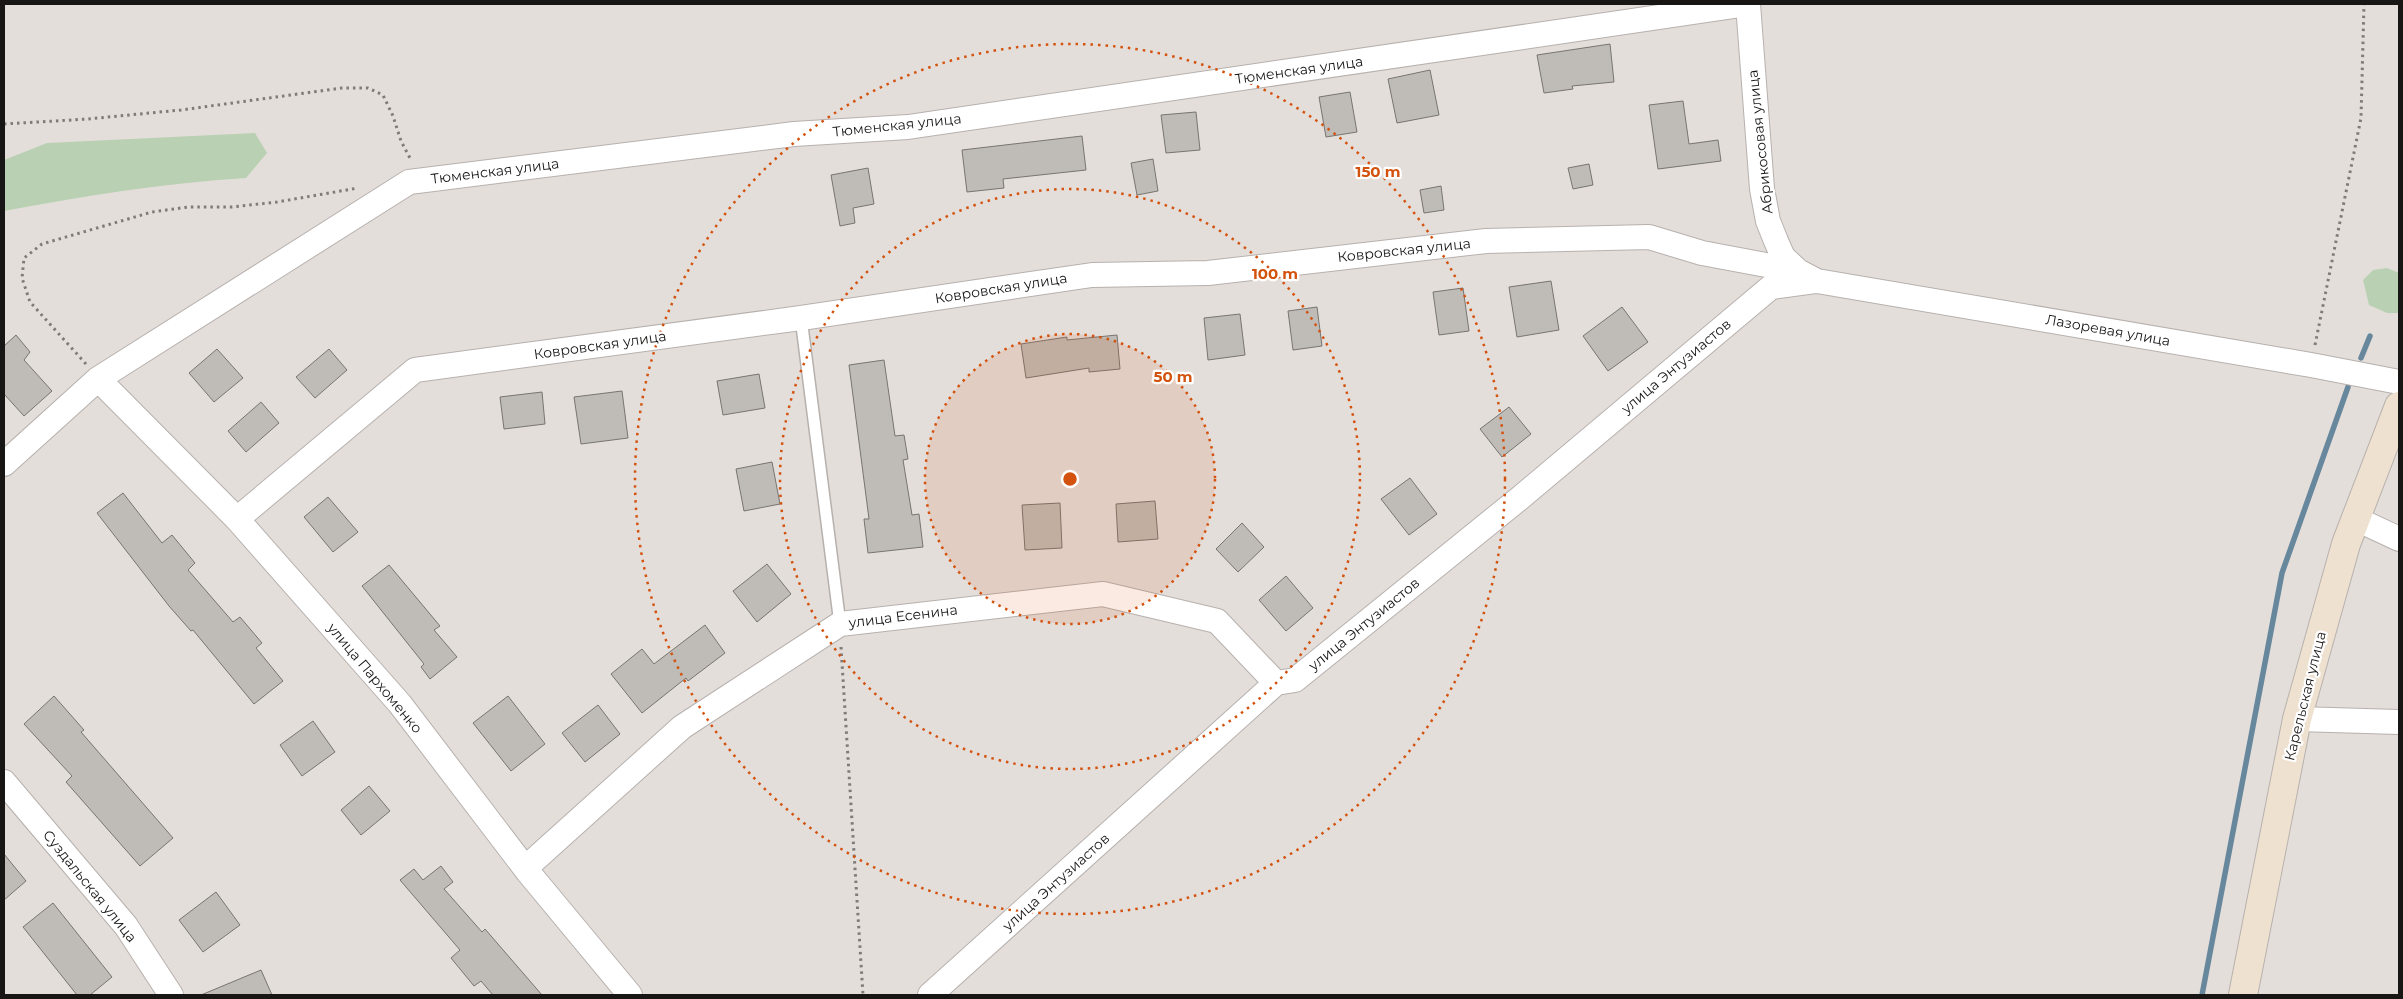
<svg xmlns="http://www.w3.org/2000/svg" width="2403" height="999" viewBox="0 0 2403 999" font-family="Montserrat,sans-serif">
	<rect width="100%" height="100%" fill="#e4dedb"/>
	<path fill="#b9d1b2" d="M255,133L267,153L246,178C164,183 84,196 4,211V160L47,143Z
		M2387,268L2399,273V313H2387L2369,305L2363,280L2373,270Z"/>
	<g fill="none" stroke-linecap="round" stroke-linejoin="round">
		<path stroke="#67879d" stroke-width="5.5" d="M2361,358L2370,336
			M2202,995L2282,573L2348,387"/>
	</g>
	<path fill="#bfbbb6" stroke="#787470" d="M1610,44L1614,82L1572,86L1573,89L1544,93L1537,55Z
		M1430,70L1439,115L1397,123L1388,79Z
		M1350,92L1357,132L1326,137L1319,97Z
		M1683,101L1689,144L1718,140L1721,161L1658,169L1649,105Z
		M1196,112L1200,150L1166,153L1161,115Z
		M1082,136L1086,170L1003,179L1004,188L967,192L962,150Z
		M1153,159L1158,191L1137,195L1131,163Z
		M1589,164L1593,185L1573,189L1568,168Z
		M868,168L874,204L853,208L855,223L840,226L831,175Z
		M1441,186L1444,210L1424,213L1420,190Z
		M1551,281L1559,330L1517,337L1509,287Z
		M1463,288L1469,331L1439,335L1433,292Z
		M1317,307L1322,346L1293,350L1288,311Z
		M1622,307L1648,342L1608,371L1583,336Z
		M1240,314L1245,355L1208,360L1204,318Z
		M16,335L30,352L24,360L52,391L24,416L4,394V346Z
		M1117,335L1120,369L1089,372V368L1026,378L1021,344L1067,337V340Z
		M217,349L243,378L214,402L189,373Z
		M329,349L347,370L315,398L296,377Z
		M884,360L895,436L904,435L908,459L903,460L912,515L919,514L923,547L868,553L864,519H869L849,365Z
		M759,374L765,408L723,415L717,381Z
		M622,391L628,438L581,444L574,397Z
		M542,392L545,424L504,429L500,397Z
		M261,402L279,423L246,452L228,431Z
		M1509,407L1531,434L1502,457L1480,429Z
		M772,462L780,504L744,511L736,469Z
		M1410,478L1437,514L1409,535L1381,499Z
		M123,493L162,543L172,535L195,563L188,570L233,622L240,617L262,643L256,648L283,681L254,704L193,630L191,631L169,606L97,513Z
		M328,497L358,532L333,552L304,517Z
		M1155,501L1158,539L1118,542L1116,504Z
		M1060,503L1062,548L1025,550L1022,505Z
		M1242,523L1264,547L1238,572L1216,549Z
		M767,564L791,594L757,622L733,591Z
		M389,565L440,626L434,630L457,657L430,679L421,667L424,664L362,586Z
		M1286,576L1313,608L1286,631L1259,600Z
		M705,625L725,653L688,681L686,678L642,713L611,674L642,649L654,664Z
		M54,696L84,730L81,732L173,838L140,866L66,782L72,776L24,724Z
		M508,696L545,744L511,771L473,723Z
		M598,705L620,734L585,762L562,733Z
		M313,721L335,752L302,776L280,745Z
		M369,786L390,811L361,835L341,810Z
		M4,854L26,881L4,900Z
		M441,866L453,882L444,889L482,932L485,929L542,995H493L481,981L474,986L451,958L460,950L400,880L414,869L423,880Z
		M216,892L240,925L203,952L179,920Z
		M53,903L112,977L90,995H77L23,927Z
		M261,970L272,995H201Z"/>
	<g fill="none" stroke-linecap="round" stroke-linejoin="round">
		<g stroke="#b7b1ae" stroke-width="14">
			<path id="service" d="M801,318L840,624"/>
		</g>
		<g stroke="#b7b1ae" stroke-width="26">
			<path id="minor" d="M1748,4L1762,189L1768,221L1776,241L1783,257L1798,271
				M98,379L237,519L400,704L528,872L630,995
				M4,464L98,379L409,182L794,134L908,127L1748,4
				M2354,518L2399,539
				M237,519L415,370L801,318L1092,275L1208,273L1486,241L1649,237L1702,253L1798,271L1817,281L2311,365L2399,382
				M2297,719L2399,722
				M4,782L126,926L171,995
				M528,872L531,863L682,727L840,624L1103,594L1217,621L1276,683
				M930,995L1276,683L1295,680L1520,498L1771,287L1815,281"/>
		</g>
		<g stroke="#b7b1ae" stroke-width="30">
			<path id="secondary" d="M2243,995L2297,719L2346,544L2399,406"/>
		</g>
		<path stroke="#7f7b79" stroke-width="3" stroke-dasharray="2.5 4" stroke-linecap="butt" d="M4,124L88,119L181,110L342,88H368L383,95L393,116L401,141L411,160
			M2315,345L2361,118L2364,4
			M86,364L30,302L22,278L24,258L42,244L152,212L188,207H232L277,202L358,188
			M841,647L863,995"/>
		<use href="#service" stroke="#fff" stroke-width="11"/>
		<use href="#minor" stroke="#fff" stroke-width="24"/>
		<use href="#secondary" stroke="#eee1cf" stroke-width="28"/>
	</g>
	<circle cx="1070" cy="479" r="145" fill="#d3520d" fill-opacity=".12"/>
	<g fill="none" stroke="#d3520d" stroke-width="2.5" stroke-dasharray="2.5 5">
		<circle cx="1070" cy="479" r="145"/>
		<circle cx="1070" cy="479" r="290"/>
		<circle cx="1070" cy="479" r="435"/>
	</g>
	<g text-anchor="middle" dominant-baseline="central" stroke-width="4.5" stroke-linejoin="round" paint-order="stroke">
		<g font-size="14" fill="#181615" stroke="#fff">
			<text transform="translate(1299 70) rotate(-8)">Тюменская улица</text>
			<text transform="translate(897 125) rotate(-6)">Тюменская улица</text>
			<text transform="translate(1760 142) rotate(-96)">Абрикосовая улица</text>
			<text transform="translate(495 171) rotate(-7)">Тюменская улица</text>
			<text transform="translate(1404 250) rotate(-6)">Ковровская улица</text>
			<text transform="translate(1001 288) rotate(-9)">Ковровская улица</text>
			<text transform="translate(2108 330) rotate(10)">Лазоревая улица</text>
			<text transform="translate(600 345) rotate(-8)">Ковровская улица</text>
			<text transform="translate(1676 366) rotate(-40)">улица Энтузиастов</text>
			<text transform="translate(903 616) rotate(-7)">улица Есенина</text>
			<text transform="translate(1364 624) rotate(-39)">улица Энтузиастов</text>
			<text transform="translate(375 678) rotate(50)">улица Пархоменко</text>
			<text transform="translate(2305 696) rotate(-76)">Карельская улица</text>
			<text transform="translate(1056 882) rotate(-42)">улица Энтузиастов</text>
			<text transform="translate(90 886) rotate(51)">Суздальская улица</text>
		</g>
	</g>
	<circle cx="1070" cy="479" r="8" fill="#d3520d" stroke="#fff" stroke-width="2.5"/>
	<g font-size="15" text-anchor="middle" font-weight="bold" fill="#d3520d" stroke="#fff" stroke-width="4.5" stroke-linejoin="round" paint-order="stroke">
		<text x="1378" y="177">150 m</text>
		<text x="1275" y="279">100 m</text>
		<text x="1173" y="382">50 m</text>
	</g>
	<rect width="2403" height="999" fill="none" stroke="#181615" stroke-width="10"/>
</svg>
